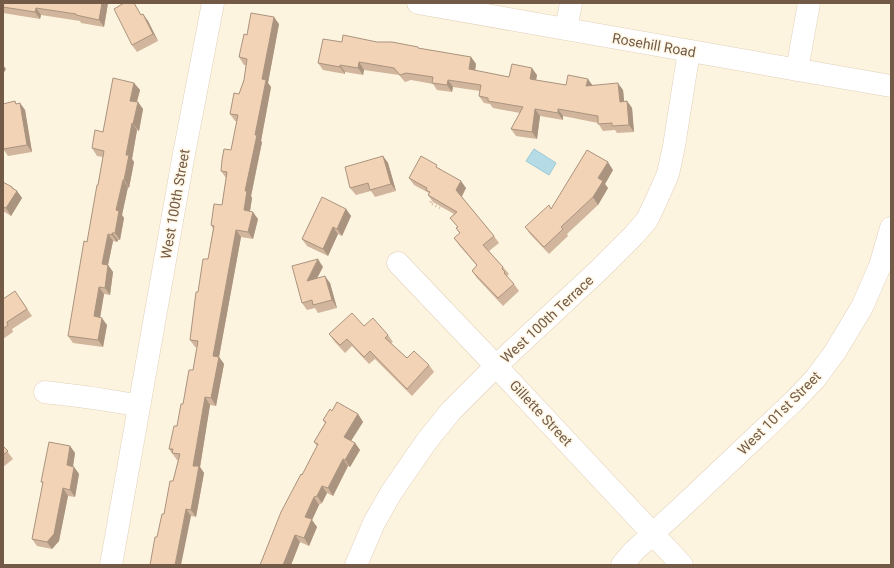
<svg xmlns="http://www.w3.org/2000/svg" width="894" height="568" viewBox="0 0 894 568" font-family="Roboto,sans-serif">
	<rect width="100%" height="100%" fill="#fdf4df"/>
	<path fill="#b4dbe6" stroke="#9ac9d8" d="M534,149L556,163L549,175L526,161Z"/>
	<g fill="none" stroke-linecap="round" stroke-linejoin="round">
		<g stroke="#e1d0bb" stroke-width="23">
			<path id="minor" d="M418,3C575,30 733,59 891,86
				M566,29L571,3
				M797,70L809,3
				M398,263L496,366L682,565
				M45,392C77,396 108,399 139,406
				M111,565L183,159L213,3
				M356,565L374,523L391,493L426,442L451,411L496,366L600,269L634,235L647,220L656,201L668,174L674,146L689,51
				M622,565L634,551L683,506L794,401L815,379L835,352L862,307L880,266L891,228"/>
		</g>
		<path stroke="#d7b79a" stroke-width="2.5" stroke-dasharray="1 3" stroke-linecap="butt" d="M433,198L430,203L442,209"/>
		<use href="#minor" stroke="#fff" stroke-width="22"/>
	</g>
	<path fill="#d1b59d" d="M3,3H108L104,27L81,23L80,21L41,15L40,19L3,13Z
		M124,3H134L141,15L143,14L148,21L158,41L137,52L132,45Z
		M279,24L268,83L271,87L261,141L262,142L251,196L252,198L250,211L258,219L253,239L241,237L219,357L224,364L216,406L210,405L200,467L204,473L196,517L191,516L157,537L173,481L178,460H177L169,449L177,426L193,370L197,347H195L190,340L198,292L208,259L213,229L211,225L222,205L226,178L221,171L231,150L237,121H235L230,114L239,94L244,80L246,65H244L239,57L247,35Z
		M342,42H377L471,57L476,64L475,71L509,77L537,75L536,80L566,85H592L623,90L624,101H627L632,108L634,132L617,133L615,130L603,131L598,123L563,116V120L540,116L537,139L516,136L511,129L520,113L493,108L490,104L484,103L479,96L480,91L453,87L452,92L437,90L433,84L411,80L405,82L399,75L364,70L363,75L345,72V74L323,70L318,63Z
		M134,83L140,90L137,102H138L143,109L139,131L137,130L132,159L134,162L129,188L128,187L122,215L124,218L120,240H118L117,242L113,241L108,265L113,272L110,295L104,294L100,318L107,325L103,347L73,343L68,336L87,242L103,157L97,156L92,148Z
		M20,103L25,110L32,152L8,156L3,149L16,104Z
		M383,156L388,163L396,191L375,197L371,191L356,195L350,188Z
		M439,168L466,188L462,197L494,236L499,243L489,251L503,267L509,274L507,276L510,280L514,284L519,291L503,306L477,278L472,271L477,266L459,245L454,238L460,233L456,228L458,227L450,218L454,214L433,202L428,195L429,193L414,185L409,178Z
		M613,170L605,184L608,188L598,205L567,234L568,236L549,254L530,234L525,227L551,209Z
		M3,182L12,187L14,189L17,191L22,198L11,216L3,211Z
		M346,209L351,216L342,236L338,234L328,256L307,246L302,239Z
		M323,267L317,278L330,283L337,308L318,313L315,308L307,310L302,303Z
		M20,298L32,316L12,329L13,332L3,339V299Z
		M364,326L388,335L393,342L391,343L407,358L429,365L434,372L412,396L375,359L369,364L352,346L345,353L334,341L329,334Z
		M332,411L358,414L363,422L351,441L355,443L360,450L350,467L348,466L333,496L327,493L322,503L319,505L312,520L317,527L309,546L300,542L291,565H260L302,475L317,446L314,442L325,423L323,420Z
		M3,446L13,459L3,467Z
		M70,446L75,453L73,466L74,467L79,474L75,497L68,496L59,541L52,549L37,546L32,539L43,484L41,482Z"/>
	<path fill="#aa947f" d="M102,3H108L104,27L99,20Z
		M36,8L41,15L40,19L35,12Z
		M143,14L148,21L158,41L153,34Z
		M274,17L279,24L268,83L271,87L261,141L262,142L251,196L252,198L249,217L244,210L245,191L255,135L262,79Z
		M471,57L476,64L474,77L469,69Z
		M359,62L364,70L363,75L358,68Z
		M3,65L6,69L3,74Z
		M340,65L345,72V74L340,67Z
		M532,68L537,75L535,86L530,79Z
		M588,79L593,86H586Z
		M448,80L453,87L452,92L447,85Z
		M134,83L140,90L135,108L130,101Z
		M618,83L623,90L625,109L620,102Z
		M627,101L632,108L634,132L629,125Z
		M138,102L143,109L139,131L133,124Z
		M20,103L25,110L32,152L27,145Z
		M535,109L540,116L537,139L532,132Z
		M558,109L563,116V120L558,113Z
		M132,123L137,130L132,159L134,162L129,188L124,180L126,155Z
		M383,156L388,163L396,191L391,184Z
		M608,162L613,170L605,184L608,188L598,205L593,197L598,178Z
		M123,180L128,187L122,215L124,218L120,240L115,233L116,210Z
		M461,181L466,188L461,197L456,190Z
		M12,187L16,192L17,191L22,198L11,216L6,208Z
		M346,209L351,216L342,236L337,229Z
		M253,212L258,219L253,239L248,232Z
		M333,227L338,234L328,256L323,249Z
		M236,230L241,237L219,357L224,364L216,406L211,398L213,356Z
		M112,233L118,240L117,242L112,235Z
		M108,234L113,241L108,265L113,272L110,295L105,288L102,264Z
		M318,259L323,267L312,288L307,281Z
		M325,276L330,283L337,308L332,300Z
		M99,287L104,294L99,324L94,316Z
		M102,318L107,325L103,347L98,340Z
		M205,397L210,405L200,467L204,473L196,517L191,510L193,466Z
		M358,414L363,422L349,444L344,437Z
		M355,443L360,450L350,467L345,460Z
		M70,446L75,453L72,473L67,465Z
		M343,459L348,466L333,496L328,488Z
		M74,467L79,474L75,497L70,490Z
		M322,486L327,493L322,503L317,496Z
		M63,488L68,496L59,541L52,549L47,542Z
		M314,497L319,505L312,520L317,527L309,546L304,538L305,517Z
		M186,509L191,516L181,565H175Z
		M295,535L300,542L291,565H283Z"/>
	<path fill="#f3d3b6" stroke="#aa947f" d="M3,3H102L99,20L76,15V14L36,8L35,12L3,7Z
		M124,3H134L141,15L143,14L153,34L132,45L114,9Z
		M251,13L274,17L262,79L266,80L255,135H257L245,191H247L244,210L253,212L248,232L236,230L213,356L219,357L211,398L205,397L193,466H199L191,510L186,509L175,565H150L155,537H157L162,514H164L170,481H173L180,454L172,453L173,449H169L174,426H177L181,404H183L189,370H193L198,341L190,340L196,292H198L203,259H208L214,226L211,225L214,204L222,205L227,172L221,171L222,160L224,149L231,150L238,115L230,114L234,93L239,94L244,80L247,59L239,57L244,34L247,35Z
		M343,35L377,42H392L418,47V48L471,57L469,69L509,77L512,64L532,68L530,79L566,85L568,75L588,79L586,86L618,83L620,102L627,101L629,125L612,126V123L598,124V116L558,109V113L535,109L532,132L511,129L523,107L488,101V98L479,96L481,85L448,80L447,85L432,83L433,77L406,73L400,75L394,68L359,62L358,68L340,65V67L318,63L323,39L342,42Z
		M113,78L134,83L130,101L138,102L133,124L132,123L126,155H129L124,180H123L116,210L119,211L115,233H112V235L108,234L102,264L108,265L105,288L99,287L94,316L102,318L98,340L68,336L84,241L87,242L97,185H98L104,151L92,148L95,130L103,132Z
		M15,101L16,104L20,103L27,145L3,149V104Z
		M587,150L608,162L598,178L603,181L593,197L561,227L563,229L544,247L525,227L549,205L551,209Z
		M383,156L391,184L370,190L368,183L350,188L345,167Z
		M421,156L437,165L436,167L461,181L456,190L494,236L483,245L503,267L502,269L505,272L504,273L514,284L498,298L472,271L477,265L454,238L460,233L456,228L458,227L450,218L457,212L428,195L430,192L426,190L427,188L409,178Z
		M3,182L12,187V188L17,191L6,208L3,207Z
		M322,197L346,209L337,229L333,227L323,249L302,239Z
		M318,259L307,281L325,276L332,300L313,305L312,300L302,303L292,266Z
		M15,291L27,309L7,322L8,325L3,329V299Z
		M352,313L364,326L373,318L388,335L385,338L407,358L414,351L429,365L407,389L370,351L364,357L347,339L340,345L329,334Z
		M337,402L358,414L344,437L355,443L345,460L343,459L328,488L322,486L317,496L314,497L305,517L312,519L304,538L295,535L283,565H260L281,512L301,474L302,475L318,444L314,442L326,422L323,420L330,409L332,411Z
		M49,442L70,446L67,465L74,467L70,490L63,488L54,534L47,542L32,539L43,482H41Z
		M3,446L8,451L3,455Z"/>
	<g text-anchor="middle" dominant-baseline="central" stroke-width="3" stroke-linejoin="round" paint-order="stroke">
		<g font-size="14" fill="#735a46" stroke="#fff7e6">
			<text transform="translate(654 45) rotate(10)">Rosehill Road</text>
			<text transform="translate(175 204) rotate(-80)">West 100th Street</text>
			<text transform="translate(547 319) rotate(-43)">West 100th Terrace</text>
			<text transform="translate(541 413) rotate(47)">Gillette Street</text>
			<text transform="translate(779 413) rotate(-45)">West 101st Street</text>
		</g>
	</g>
	<rect width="894" height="568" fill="none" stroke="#735a46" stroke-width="8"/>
</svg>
